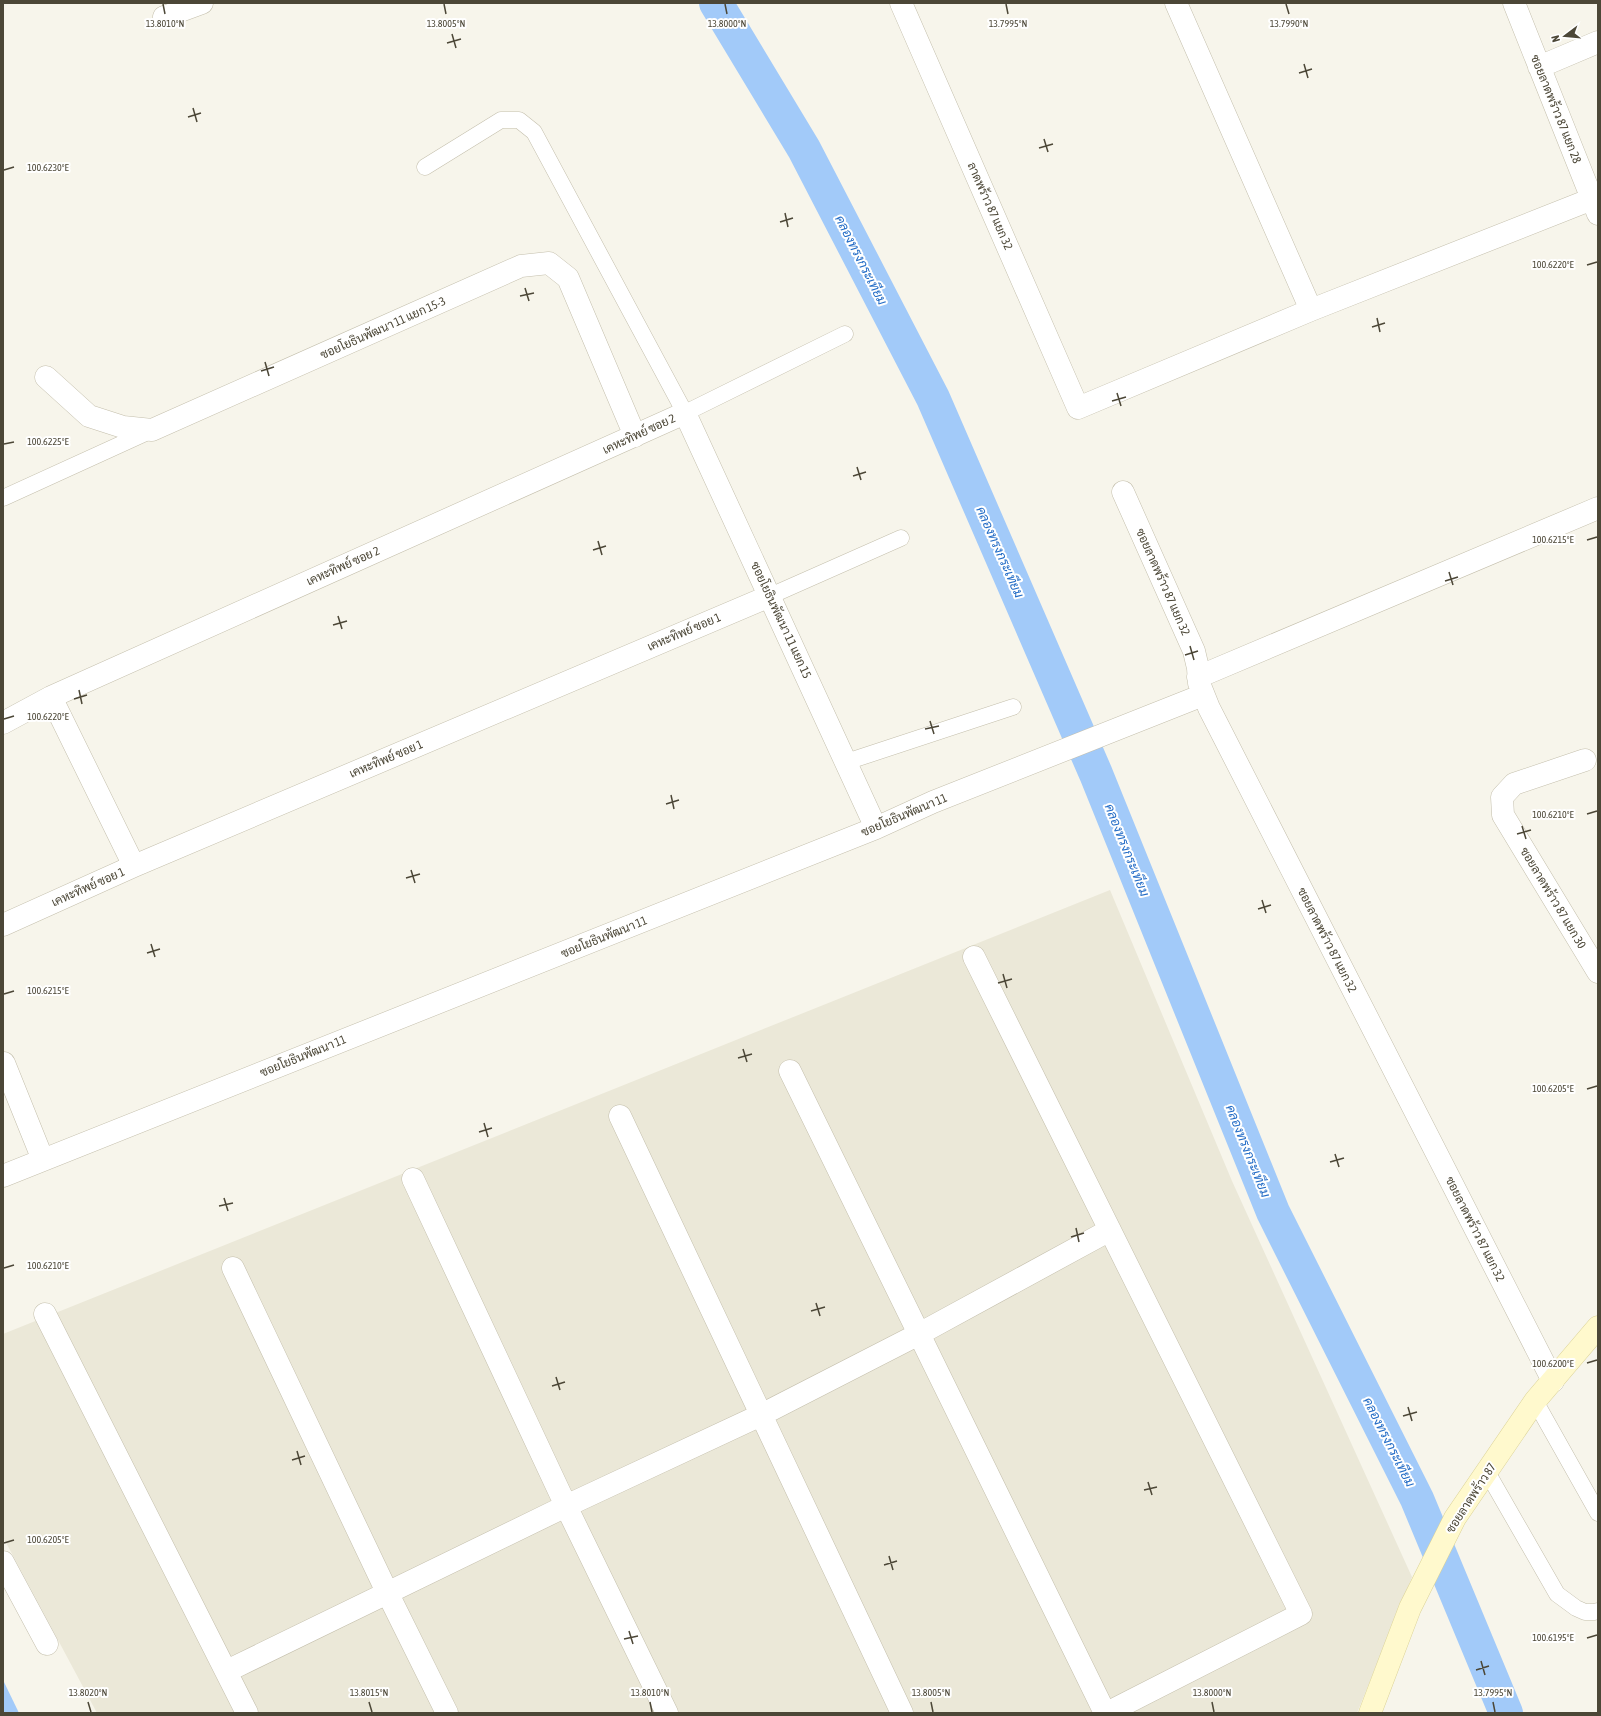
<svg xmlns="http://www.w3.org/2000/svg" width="1601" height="1716" viewBox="0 0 1601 1716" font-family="'Asap Condensed',Sarabun,sans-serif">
	<rect width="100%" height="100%" fill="#f7f5eb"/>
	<path fill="#ebe8d8" d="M1110,890L1232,1181L1412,1577L1357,1713H97L3,1537V1334Z"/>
	<path fill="#a2caf9" d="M3,1680L19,1713H3Z"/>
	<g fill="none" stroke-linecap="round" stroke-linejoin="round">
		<path stroke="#a2caf9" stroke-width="34" d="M716,3L804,149L933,398L1096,774L1273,1212L1417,1499L1506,1713"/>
		<g stroke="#c4bfac" stroke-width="17">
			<path id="lane" d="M425,167L501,120H519L534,132L685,413L845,334
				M3,498L152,430
				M770,596L901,538
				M846,762L1013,707
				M1535,1401L1598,1513
				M1487,1472L1557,1594L1576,1608L1585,1612H1594L1598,1611"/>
		</g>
		<g stroke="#c4bfac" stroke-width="23">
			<path id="street" d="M901,3L1078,408L1311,310L1592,199
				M1176,3L1311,310
				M1514,3L1598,214
				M164,17L202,3
				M1539,67L1598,42
				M46,377L89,416L123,427L152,430L521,266L549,263L568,278L635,436
				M1123,492L1194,651L1198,668L1199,683L1209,708L1553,1381
				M1198,677L1598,508
				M51,697L134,866
				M3,723L51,697L685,413L876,828
				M1585,760L1514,784L1502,797L1503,815L1598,972
				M3,925L134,866L770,596
				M974,957L1301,1614L1107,1713
				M4,1063L43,1160
				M790,1071L1105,1713
				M620,1116L902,1713
				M3,1176L876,828L933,802L1203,695
				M413,1179L566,1506L667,1713
				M233,1268L387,1592L447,1713
				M45,1314L247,1713
				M3,1562L47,1644
				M227,1671L566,1506L761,1415L919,1334L1110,1230"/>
		</g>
		<g stroke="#dbd296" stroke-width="23">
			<path id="secondary" d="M1370,1713L1410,1608L1455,1518L1535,1401L1598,1327"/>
		</g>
		<use href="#lane" stroke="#fff" stroke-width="16"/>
		<use href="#street" stroke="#fff" stroke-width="22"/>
		<use href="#secondary" stroke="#fff9cd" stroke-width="22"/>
	</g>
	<path fill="none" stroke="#4c4737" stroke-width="1.5" d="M163,4L165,14M444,4L446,14M725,4L727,14M1006,4L1008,14M1286,4L1289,14M452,34L456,48M447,43L461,39M1304,64L1308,78M1299,73L1312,69M193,108L197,122M188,117L201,113M1044,139L1048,152M1039,148L1053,144M4,170L14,167M785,213L788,227M780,222L793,218M1587,265L1597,262M525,288L529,301M520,296L534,293M1377,318L1380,332M1372,327L1385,323M265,362L269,376M261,371L274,367M1117,393L1121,406M1112,401L1126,397M4,444L14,442M857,467L861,480M853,476L866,472M1587,540L1597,537M598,541L602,555M593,550L606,546M1449,572L1453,585M1445,581L1458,577M338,616L342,629M333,625L347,621M1190,646L1194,660M1185,655L1198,651M79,690L82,704M74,699L87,695M4,719L14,716M930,721L934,734M925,729L939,726M671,795L674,809M666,804L679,800M1587,814L1597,811M1522,826L1526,839M1517,834L1531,830M411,870L415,883M406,878L420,874M1262,900L1266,913M1258,909L1271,905M151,944L155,957M147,953L160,949M1003,974L1007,988M998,983L1012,979M4,994L14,991M743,1049L747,1062M738,1058L752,1054M1587,1089L1597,1086M484,1123L488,1137M479,1132L492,1128M1335,1154L1339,1167M1330,1162L1344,1158M224,1198L228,1211M219,1206L233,1203M1076,1228L1079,1242M1071,1237L1084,1233M4,1268L14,1265M816,1303L820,1316M811,1311L825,1307M1587,1363L1597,1360M556,1377L560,1390M552,1386L565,1382M1408,1407L1412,1421M1403,1416L1417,1412M297,1451L301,1465M292,1460L305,1456M1148,1482L1152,1495M1144,1490L1157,1487M4,1543L14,1540M889,1556L893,1570M884,1565L897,1561M629,1631L633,1644M1587,1638L1597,1635M624,1639L638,1636M1481,1661L1485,1675M1476,1670L1489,1666M88,1702L91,1712M369,1702L372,1712M650,1702L652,1712M931,1702L933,1712M1212,1702L1214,1712M1493,1702L1495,1712"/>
	<g text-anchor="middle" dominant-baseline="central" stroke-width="4" stroke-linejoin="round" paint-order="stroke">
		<g font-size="12" fill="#4c4737" stroke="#fff">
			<text transform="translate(1556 109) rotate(68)">ซอยลาดพร้าว 87 แยก 28</text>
			<text transform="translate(990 206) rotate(66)">ลาดพร้าว 87 แยก 32</text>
			<text transform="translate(383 328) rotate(-24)">ซอยโยธินพัฒนา 11 แยก 15-3</text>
			<text transform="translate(639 434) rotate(-25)">เคหะทิพย์ ซอย 2</text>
			<text transform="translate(343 566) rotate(-24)">เคหะทิพย์ ซอย 2</text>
			<text transform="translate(1163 582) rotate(66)">ซอยลาดพร้าว 87 แยก 32</text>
			<text transform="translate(781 620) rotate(65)">ซอยโยธินพัฒนา 11 แยก 15</text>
			<text transform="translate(684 632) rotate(-23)">เคหะทิพย์ ซอย 1</text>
			<text transform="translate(386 759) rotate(-23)">เคหะทิพย์ ซอย 1</text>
			<text transform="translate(904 815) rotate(-23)">ซอยโยธินพัฒนา 11</text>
			<text transform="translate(88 887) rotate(-24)">เคหะทิพย์ ซอย 1</text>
			<text transform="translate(1553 898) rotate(59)">ซอยลาดพร้าว 87 แยก 30</text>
			<text transform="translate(604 937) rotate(-22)">ซอยโยธินพัฒนา 11</text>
			<text transform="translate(1327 940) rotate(63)">ซอยลาดพร้าว 87 แยก 32</text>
			<text transform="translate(303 1056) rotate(-22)">ซอยโยธินพัฒนา 11</text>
			<text transform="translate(1475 1229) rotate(63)">ซอยลาดพร้าว 87 แยก 32</text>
			<text transform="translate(1471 1498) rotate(-57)">ซอยลาดพร้าว 87</text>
		</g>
		<g font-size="13" font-style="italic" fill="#236cc6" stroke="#fff">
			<text transform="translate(861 260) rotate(63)">คลองทรงกระเทียม</text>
			<text transform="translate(1000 552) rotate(66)">คลองทรงกระเทียม</text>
			<text transform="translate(1127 850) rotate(68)">คลองทรงกระเทียม</text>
			<text transform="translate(1248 1151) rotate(68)">คลองทรงกระเทียม</text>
			<text transform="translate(1389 1442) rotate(63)">คลองทรงกระเทียม</text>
		</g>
	</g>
	<g font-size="10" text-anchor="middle" fill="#4c4737" stroke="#fff" stroke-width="4" stroke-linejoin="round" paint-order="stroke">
		<text x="165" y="27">13.8010°N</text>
		<text x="446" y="27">13.8005°N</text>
		<text x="727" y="27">13.8000°N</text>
		<text x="1008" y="27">13.7995°N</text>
		<text x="1289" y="27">13.7990°N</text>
		<text x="48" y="171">100.6230°E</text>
		<text x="1553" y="268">100.6220°E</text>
		<text x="48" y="445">100.6225°E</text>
		<text x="1553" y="543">100.6215°E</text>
		<text x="48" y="720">100.6220°E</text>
		<text x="1553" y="818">100.6210°E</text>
		<text x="48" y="994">100.6215°E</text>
		<text x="1553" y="1092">100.6205°E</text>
		<text x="48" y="1269">100.6210°E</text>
		<text x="1553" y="1367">100.6200°E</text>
		<text x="48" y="1543">100.6205°E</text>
		<text x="1553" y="1641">100.6195°E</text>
		<text x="88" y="1696">13.8020°N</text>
		<text x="369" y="1696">13.8015°N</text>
		<text x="650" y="1696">13.8010°N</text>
		<text x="931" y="1696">13.8005°N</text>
		<text x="1212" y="1696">13.8000°N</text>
		<text x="1493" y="1696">13.7995°N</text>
	</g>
	<rect width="1601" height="1716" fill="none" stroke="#4c4737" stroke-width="8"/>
	<g transform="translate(1565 36) rotate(254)" stroke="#ffffff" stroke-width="3" paint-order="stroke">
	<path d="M0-3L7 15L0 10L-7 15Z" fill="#4c4737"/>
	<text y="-6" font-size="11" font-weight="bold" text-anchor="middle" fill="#4c4737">N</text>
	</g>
</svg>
